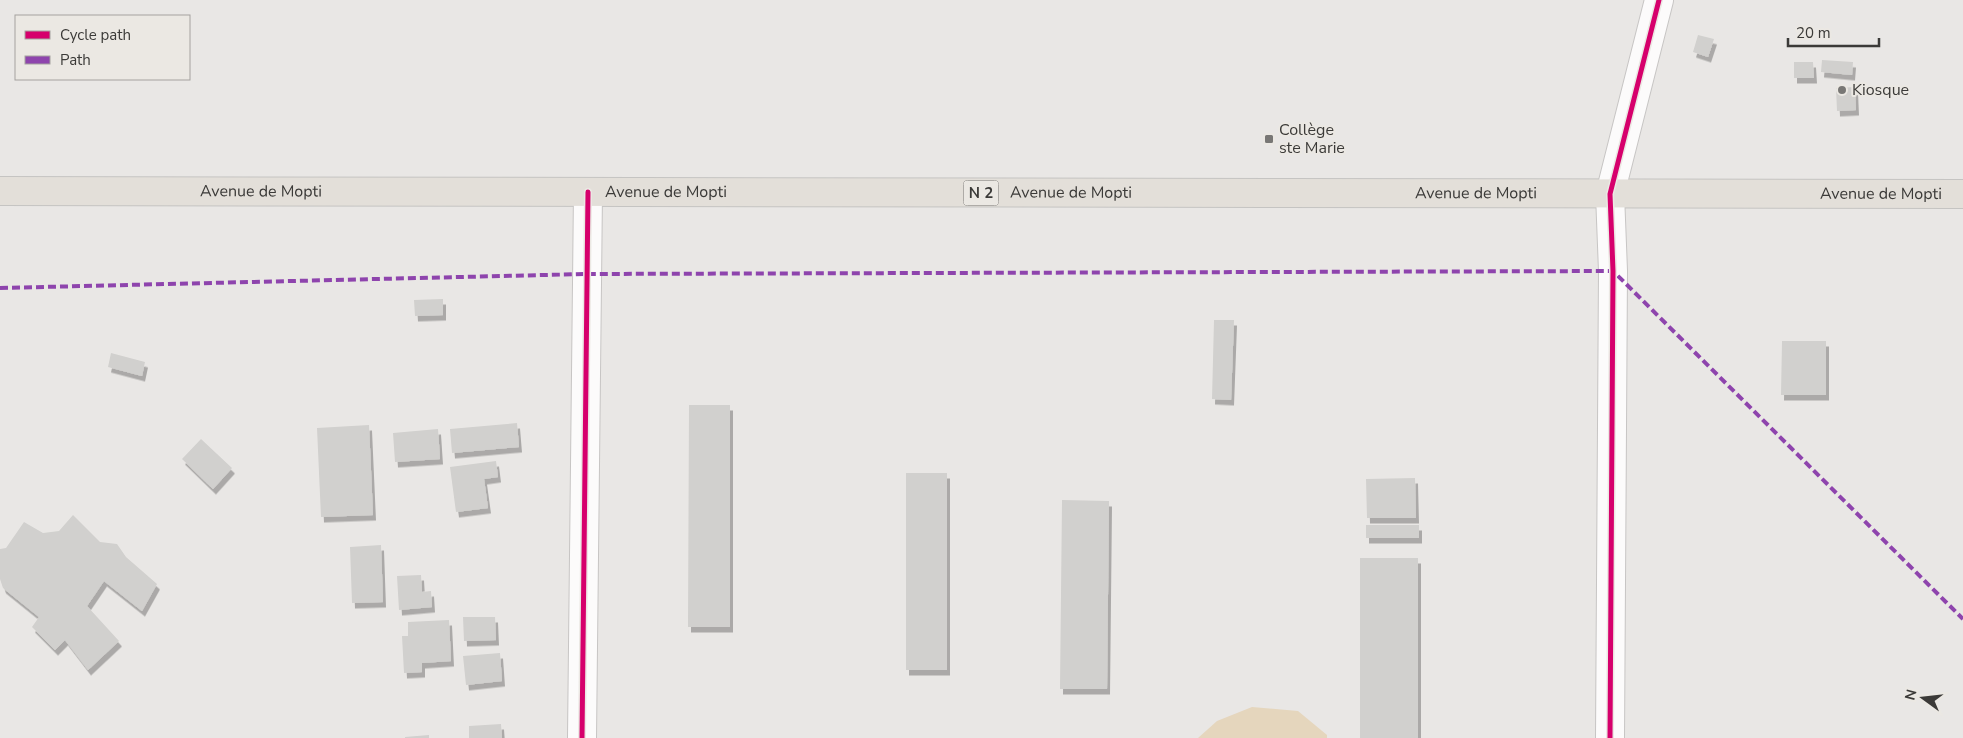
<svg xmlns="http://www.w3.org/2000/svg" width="1963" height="738" viewBox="0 0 1963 738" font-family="'Nunito Sans',sans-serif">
	<defs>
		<filter id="shadow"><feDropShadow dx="3" dy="5.5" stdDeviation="0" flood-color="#0004"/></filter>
	</defs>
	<rect width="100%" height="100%" fill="#e9e7e5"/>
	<path fill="#e5d6bd" d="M1252,707L1298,711L1327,735V738H1198L1217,721Z"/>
	<path fill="#d1d0ce" filter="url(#shadow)" d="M1698,35L1714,39L1708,57L1693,52Z
		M1822,60L1853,62L1852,75L1821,72Z
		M1794,62H1813L1814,78H1794Z
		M1855,87L1856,110L1837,111L1836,88Z
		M443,299V315L415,316L414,300Z
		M1214,320H1234L1231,400L1212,399Z
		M1782,341H1826V395H1781Z
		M111,353L145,362L142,376L108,367Z
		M689,405H730V627H688Z
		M517,423L519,447L452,453L450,429Z
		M369,425L373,515L321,517L317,428Z
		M438,429L440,459L395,462L393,433Z
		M201,439L232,468L213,489L182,459Z
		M496,461L498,477L484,479L488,508L456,512L450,467Z
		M906,473H947V670H906Z
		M1415,478L1416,518H1367L1366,479Z
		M1062,500L1109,501L1107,689H1060Z
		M73,515L100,542L117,544L126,557L157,584L142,611L104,581L87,606L119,641L88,670L65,640L55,650L32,627L39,617L3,588L0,579V549L6,548L24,522L43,533L59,531Z
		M1366,525H1419V538H1366Z
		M381,545L383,602L352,603L350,547Z
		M1360,558H1418V738H1360Z
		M421,575L422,592L431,591L432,607L399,610L397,576Z
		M463,617H495L496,640L464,641Z
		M449,620L451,661L422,663V672L404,673L402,636H408V622Z
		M500,653L502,681L466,685L463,656Z
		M501,724L502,738H469V726Z
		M429,735V738H405V737Z"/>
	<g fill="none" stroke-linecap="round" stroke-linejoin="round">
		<g stroke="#c7c5c4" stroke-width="30">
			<path id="minor" d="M582,738L588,192
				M1610,738L1613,271L1610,194L1659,0"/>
		</g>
		<g stroke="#c5c4c2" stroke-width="30">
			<g id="major">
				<path id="s1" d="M0,191L1963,194"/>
			</g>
		</g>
		<use href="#minor" stroke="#fcfbfb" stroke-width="28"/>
		<use href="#major" stroke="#e3dfd9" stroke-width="28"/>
		<path stroke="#8e44ad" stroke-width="4" stroke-dasharray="8 4" stroke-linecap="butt" d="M0,288L586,274L1613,271L1963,619"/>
		<g stroke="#ebe8e3" stroke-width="8">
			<path id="cycleway" d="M582,738L588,192
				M1610,738L1613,271L1610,194L1659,0"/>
		</g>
		<use href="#cycleway" stroke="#d6006c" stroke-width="5"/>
	</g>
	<g fill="#787775" stroke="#ebe8e3" stroke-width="2">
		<circle cx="1842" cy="90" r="5"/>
		<rect x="1264" y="134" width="10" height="10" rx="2.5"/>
	</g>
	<g text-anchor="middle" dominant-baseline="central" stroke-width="4" stroke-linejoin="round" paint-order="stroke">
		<rect fill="#ebe8e3" stroke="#706e6b" stroke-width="1" x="963.5" y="180.5" width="35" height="25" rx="4"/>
		<g font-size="15" font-weight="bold" fill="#3b3a38">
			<text x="981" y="193">N 2</text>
		</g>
		<g font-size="16" fill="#3b3a38" stroke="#ebe8e3" text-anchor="start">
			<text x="1852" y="90">Kiosque</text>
			<text x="1279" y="130">Collège<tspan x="1279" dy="18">ste Marie</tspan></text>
		</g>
		<g font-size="16" fill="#3b3a38" stroke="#ebe8e3">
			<text stroke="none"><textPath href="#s1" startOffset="261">Avenue de Mopti</textPath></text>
			<text stroke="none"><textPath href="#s1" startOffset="666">Avenue de Mopti</textPath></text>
			<text stroke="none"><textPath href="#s1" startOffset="1071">Avenue de Mopti</textPath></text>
			<text stroke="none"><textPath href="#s1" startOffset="1476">Avenue de Mopti</textPath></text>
			<text stroke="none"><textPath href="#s1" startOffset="1881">Avenue de Mopti</textPath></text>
		</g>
	</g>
	<rect x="15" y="15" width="175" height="65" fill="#ebe8e3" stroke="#a5a29f"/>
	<rect x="25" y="31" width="25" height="8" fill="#d6006c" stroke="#a5a29f"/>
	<text x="60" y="40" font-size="15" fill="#3b3a38">Cycle path</text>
	<rect x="25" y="56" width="25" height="8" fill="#8e44ad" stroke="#a5a29f"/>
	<text x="60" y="65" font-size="15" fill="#3b3a38">Path</text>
	<g transform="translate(1923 698) rotate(285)" stroke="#ebe8e3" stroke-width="4" paint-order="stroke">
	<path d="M0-4L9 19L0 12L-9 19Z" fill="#3b3a38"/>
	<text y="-8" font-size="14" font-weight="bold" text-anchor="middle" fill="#3b3a38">N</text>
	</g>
	<path d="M1788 38v8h91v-8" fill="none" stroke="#3b3a38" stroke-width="2.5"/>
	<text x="1796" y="38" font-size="15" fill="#3b3a38" stroke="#ebe8e3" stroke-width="4" paint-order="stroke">20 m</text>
</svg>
